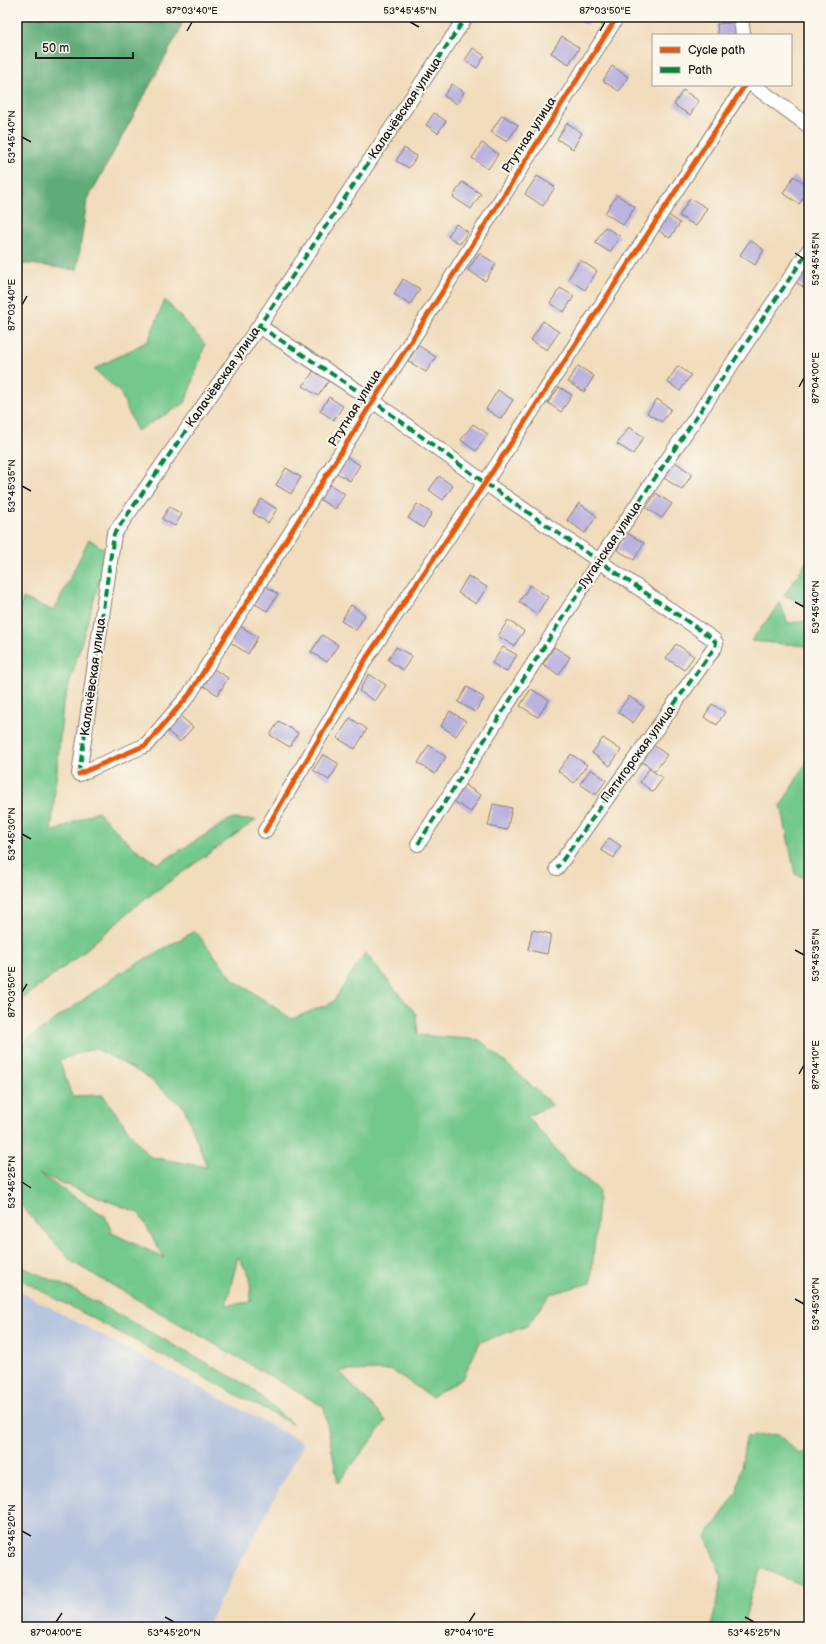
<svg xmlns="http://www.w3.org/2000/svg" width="826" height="1644" viewBox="0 0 826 1644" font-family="'Balsamiq Sans',sans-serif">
	<rect width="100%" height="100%" fill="#fbf7ec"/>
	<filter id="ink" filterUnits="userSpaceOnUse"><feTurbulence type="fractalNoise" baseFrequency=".025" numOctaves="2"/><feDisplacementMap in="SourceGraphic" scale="8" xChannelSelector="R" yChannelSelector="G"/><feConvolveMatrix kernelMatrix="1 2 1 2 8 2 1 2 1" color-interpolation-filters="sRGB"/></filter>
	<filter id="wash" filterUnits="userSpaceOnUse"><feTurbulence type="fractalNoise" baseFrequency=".012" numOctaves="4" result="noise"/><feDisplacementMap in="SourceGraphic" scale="16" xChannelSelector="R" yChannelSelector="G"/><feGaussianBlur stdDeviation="0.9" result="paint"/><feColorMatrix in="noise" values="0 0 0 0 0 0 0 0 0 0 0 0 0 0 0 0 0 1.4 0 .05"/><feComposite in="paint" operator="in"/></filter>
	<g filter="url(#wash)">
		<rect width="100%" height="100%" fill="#f1dcbc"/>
		<path fill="#b7c5de" d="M17,1290L304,1443L206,1627H17Z"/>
		<path fill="#73c88c" stroke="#487254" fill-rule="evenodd" d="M165,300L205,344L185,403L137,431L120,392L94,369L148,341Z
			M89,539L108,552L63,705L51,833L97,811L133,847L158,864L231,819L256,820L142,901L75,959L17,1003V619L23,598L54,611Z
			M809,558V607L784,595Z
			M780,603L788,623L809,621V646L751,641Z
			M809,758V879L795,874L781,805Z
			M195,931L234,980L292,1019L333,1002L365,953L416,1014L418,1035L480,1040L553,1105L527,1116L568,1164L599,1190L591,1283L550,1294L527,1326L480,1342L463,1378L432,1397L391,1370L339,1371L386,1421L338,1483L324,1407L72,1262L17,1201V1047L120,973ZM95,1048L143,1074L184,1107L207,1167L150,1157L136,1141L103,1095L72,1096L59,1060ZM39,1174L139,1213L164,1258L112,1233L105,1216ZM238,1257L250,1276L251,1302L226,1305Z
			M17,1265L68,1287L250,1387L292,1424L17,1278Z
			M779,1434L799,1454L809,1451V1588L761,1568L752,1591L743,1627H711L722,1578L706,1537L737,1492L746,1437Z"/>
		<path fill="#5eac78" stroke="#3d644a" d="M17,17H184L179,32L87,201L77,270L28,264L17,265Z"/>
		<g id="blocks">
			<path fill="#bab2df" d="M574,17H592L587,25Z
				M738,22L740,35H718L717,24Z
				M562,36L579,48L569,64L551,53Z
				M473,48L485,56L477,68L465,60Z
				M612,66L628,77L619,91L603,81Z
				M452,84L464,92L457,104L444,96Z
				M683,90L699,101L690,115L674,105Z
				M434,113L446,121L438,133L426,125Z
				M502,115L518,125L507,142L491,132Z
				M567,123L582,133L573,149L557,139Z
				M482,143L498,154L488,169L472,158Z
				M404,148L417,156L409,168L396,161Z
				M537,176L555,187L543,206L525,194Z
				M794,176L809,186V189L799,204L783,193Z
				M462,182L481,194L471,209L453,197Z
				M617,195L635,207L623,225L605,213Z
				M690,198L707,208L696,226L679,216Z
				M664,212L680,223L670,238L654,228Z
				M456,224L468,232L460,244L448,236Z
				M605,227L620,236L610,252L595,243Z
				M750,240L764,250L755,265L740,255Z
				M479,253L496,264L485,281L468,270Z
				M580,260L597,271L585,290L568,279Z
				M805,269L809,272V291L796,282Z
				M403,279L420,289L410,305L394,294Z
				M560,288L574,296L564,312L550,303Z
				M543,321L559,332L547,350L531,340Z
				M418,345L436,357L426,372L408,361Z
				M578,366L594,376L584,392L568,382Z
				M678,366L691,375L680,391L667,382Z
				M315,369L330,379L318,396L303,386Z
				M559,387L572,395L561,412L548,403Z
				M498,390L513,400L501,419L486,409Z
				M329,397L343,406L334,420L320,411Z
				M657,399L671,409L662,422L647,413Z
				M473,424L488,434L476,451L461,440Z
				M629,427L644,437L633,454L617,444Z
				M343,455L360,465L350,481L334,471Z
				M675,462L692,474L682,490L664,478Z
				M286,468L301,477L291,494L276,485Z
				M439,476L453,486L443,500L429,490Z
				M329,484L345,494L335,509L319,499Z
				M656,493L672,504L662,518L646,508Z
				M261,499L277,509L268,523L253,513Z
				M579,503L597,516L585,533L567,520Z
				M417,504L432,513L423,528L408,518Z
				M169,507L182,514L175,526L162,519Z
				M627,533L644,543L634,560L617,550Z
				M468,576L487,587L476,604L458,593Z
				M264,585L278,594L267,611L253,603Z
				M530,585L548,597L537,614L519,602Z
				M351,605L365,615L356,630L341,621Z
				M508,620L524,631L514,646L498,636Z
				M240,626L258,637L248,654L230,642Z
				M322,635L338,645L327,662L311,652Z
				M676,644L694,656L684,670L666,658Z
				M396,647L412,656L403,670L388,660Z
				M503,647L517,655L506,672L492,663Z
				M554,647L570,657L559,675L543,664Z
				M212,668L228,678L218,695L202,685Z
				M369,674L386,685L375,701L359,691Z
				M467,687L484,698L475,712L458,702Z
				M531,689L549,700L538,717L520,706Z
				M629,696L644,707L633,723L618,712Z
				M712,704L725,712L717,725L704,717Z
				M450,711L466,721L456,736L441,726Z
				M178,714L193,727L180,742L165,729Z
				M350,718L367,729L355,749L337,738Z
				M279,721L298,733L290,747L270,735Z
				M603,738L621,750L610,766L592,753Z
				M652,744L667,755L655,771L641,761Z
				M429,745L446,757L435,774L418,763Z
				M323,754L339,764L329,780L313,770Z
				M571,754L587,765L574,783L558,771Z
				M591,769L606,780L596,795L580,784Z
				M649,769L663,778L653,792L640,782Z
				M463,784L481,795L471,812L452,800Z
				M493,804L512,808L507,830L488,826Z
				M609,838L621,846L614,858L601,850Z
				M532,930L551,934L547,954L528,950Z"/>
		</g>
	</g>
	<g filter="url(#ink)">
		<use href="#blocks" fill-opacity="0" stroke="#867c6c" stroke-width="1"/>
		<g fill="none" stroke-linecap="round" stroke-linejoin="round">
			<g stroke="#867c6c" stroke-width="16">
				<path id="street" d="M741,17L743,35
					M753,85L809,126
					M259,326L373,401L485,483L713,639L716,643L715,647L557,868
					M79,774L146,745L189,695L373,401L617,17
					M79,774L114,534L259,326L466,17
					M265,831L367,657L485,483L745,85
					M418,844L599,561L809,250"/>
			</g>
			<use href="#street" stroke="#fff" stroke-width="14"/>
			<path stroke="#00873e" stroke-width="4" stroke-dasharray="8 4" stroke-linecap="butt" d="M259,326L373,401L485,483L713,639L716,643L715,647L557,868
				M79,774L114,534L259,326L466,17
				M418,844L599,561L809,250"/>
			<g stroke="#fbf7ec" stroke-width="8">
				<path id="cycleway" d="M79,774L146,745L189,695L373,401L617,17
					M265,831L367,657L485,483L745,85"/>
			</g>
			<use href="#cycleway" stroke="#e8590c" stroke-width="5"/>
		</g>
	</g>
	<path fill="none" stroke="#1c1c1c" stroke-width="1.5" d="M410,22L419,27M187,31L192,22M600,31L605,22M22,137L31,142M795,253L804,259M22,305L27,296M799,387L804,378M22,486L31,491M795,602L804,607M22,834L31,839M795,950L804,955M22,992L27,984M799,1074L804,1065M22,1182L31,1188M795,1299L804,1304M22,1531L31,1536M165,1617L174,1622M745,1617L754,1622M56,1622L62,1613M469,1622L475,1613"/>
	<g text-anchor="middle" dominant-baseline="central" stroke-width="4" stroke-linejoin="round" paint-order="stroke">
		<g font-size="13" fill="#1c1c1c" stroke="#fbf7ec">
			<text transform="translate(405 108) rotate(-56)">Калачёвская улица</text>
			<text transform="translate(529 135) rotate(-57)">Ртутная улица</text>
			<text transform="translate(223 377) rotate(-55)">Калачёвская улица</text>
			<text transform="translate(355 408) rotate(-58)">Ртутная улица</text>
			<text transform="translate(610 545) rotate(-56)">Луганская улица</text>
			<text transform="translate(93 677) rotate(-82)">Калачёвская улица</text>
			<text transform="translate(638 754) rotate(-54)">Пятигорская улица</text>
		</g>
	</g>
	<rect width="826" height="1644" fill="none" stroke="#fbf7ec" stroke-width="44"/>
	<rect x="652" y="34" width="140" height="52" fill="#fbf7ec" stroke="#a29f99"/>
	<rect x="660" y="47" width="20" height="6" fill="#e8590c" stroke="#a29f99"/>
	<text x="688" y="54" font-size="12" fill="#1c1c1c">Cycle path</text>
	<rect x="660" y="67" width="20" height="6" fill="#00873e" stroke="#a29f99"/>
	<text x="688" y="74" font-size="12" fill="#1c1c1c">Path</text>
	<path d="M36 52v6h97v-6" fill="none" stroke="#1c1c1c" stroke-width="2"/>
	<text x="42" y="52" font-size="12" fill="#1c1c1c" stroke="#fbf7ec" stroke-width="3" paint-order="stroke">50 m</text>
	<rect x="22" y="22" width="782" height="1600" fill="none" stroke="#1c1c1c" stroke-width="1.5"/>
	<g font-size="10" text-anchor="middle" fill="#1c1c1c">
		<text x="192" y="14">87°03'40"E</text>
		<text x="410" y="14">53°45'45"N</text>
		<text x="605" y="14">87°03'50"E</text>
		<text transform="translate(11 137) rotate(-90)" y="4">53°45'40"N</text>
		<text transform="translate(815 259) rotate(-90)" y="4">53°45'45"N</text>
		<text transform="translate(11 305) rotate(-90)" y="4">87°03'40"E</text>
		<text transform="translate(815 378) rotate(-90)" y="4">87°04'00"E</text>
		<text transform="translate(11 486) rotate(-90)" y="4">53°45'35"N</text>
		<text transform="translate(815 607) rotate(-90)" y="4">53°45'40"N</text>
		<text transform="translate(11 834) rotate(-90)" y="4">53°45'30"N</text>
		<text transform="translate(815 955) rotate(-90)" y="4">53°45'35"N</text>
		<text transform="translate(11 992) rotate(-90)" y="4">87°03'50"E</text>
		<text transform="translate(815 1065) rotate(-90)" y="4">87°04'10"E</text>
		<text transform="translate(11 1182) rotate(-90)" y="4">53°45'25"N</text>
		<text transform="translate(815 1304) rotate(-90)" y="4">53°45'30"N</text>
		<text transform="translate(11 1531) rotate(-90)" y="4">53°45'20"N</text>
		<text x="56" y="1636">87°04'00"E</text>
		<text x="174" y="1636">53°45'20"N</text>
		<text x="469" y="1636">87°04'10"E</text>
		<text x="754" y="1636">53°45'25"N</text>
	</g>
</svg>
